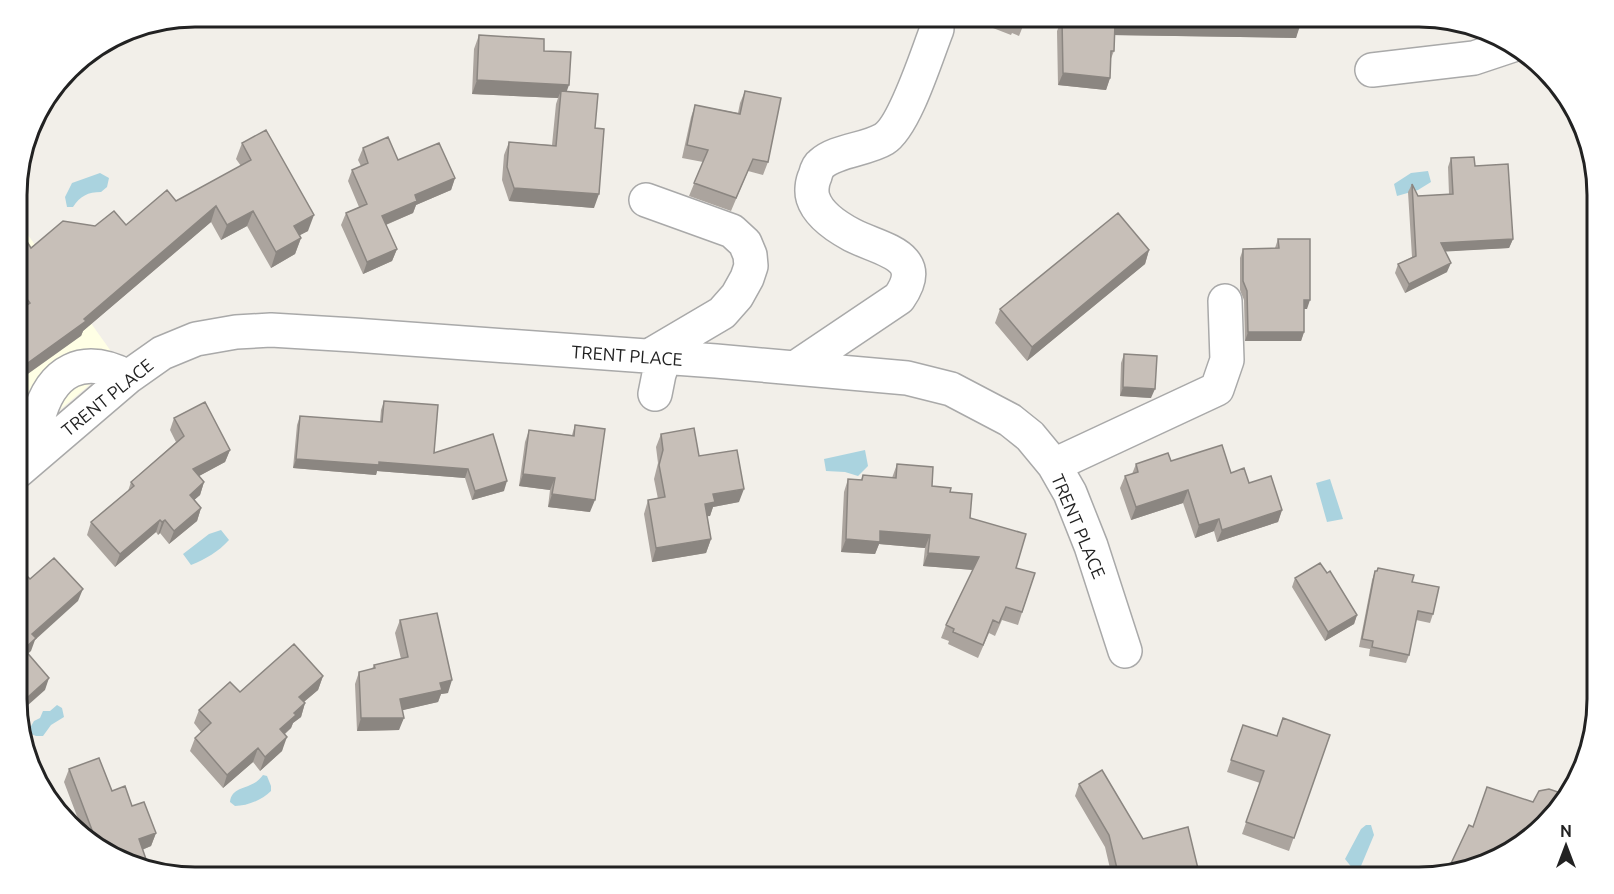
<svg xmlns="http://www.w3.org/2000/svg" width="1614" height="894" viewBox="0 0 1614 894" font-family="Ubuntu,sans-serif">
	<rect width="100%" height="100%" fill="#f2efe9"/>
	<path fill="#ffffe5" d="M18,221L118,361L18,445Z"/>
	<path fill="#aad3df" d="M1428,171L1431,182L1418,190L1397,196L1394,184L1411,173Z
		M100,173L109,178L107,187L101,192C88,192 80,196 73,207H67L65,197L72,183Z
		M865,450L868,466L858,476L845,472L826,471L824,459Z
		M1330,479L1343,519L1327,522L1316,483Z
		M221,530L229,540C218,552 206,559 191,565L183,554L209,534Z
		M57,705L62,708L64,717L51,725L43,736H36L31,734L30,728L34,721L40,718L43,711H50Z
		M263,775L267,776L271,786V791C262,800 247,806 235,806L230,802C232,784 252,791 263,775Z
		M1366,825H1371L1374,835L1361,866L1353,869L1345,859L1361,829Z"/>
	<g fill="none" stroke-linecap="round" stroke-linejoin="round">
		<g stroke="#a9a9a9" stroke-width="36">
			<path id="minor" d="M1372,70L1474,58L1513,45
				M646,200L732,231L745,243L750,255L751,266L747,278L737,296L722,313L649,356
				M795,368L899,298C929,255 881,250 852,235C837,227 818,214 813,198C811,192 812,182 815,176C816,172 818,166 821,164C836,150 866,150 884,139C905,126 927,54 937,29
				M655,394L659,374L665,357
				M35,456C36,444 35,431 38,419C51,370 83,353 128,377
				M1054,465L1217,389L1227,360L1225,301
				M18,471L128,377L162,353L196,339L236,332L271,330L354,335L716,361L907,378L951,389L1010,420L1030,436L1054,465L1070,493L1091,546L1125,651"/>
		</g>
		<use href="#minor" stroke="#fff" stroke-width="33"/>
	</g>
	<path fill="#aba49e" d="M962,16H1027L1019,36L1012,33L1011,35Z
		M1084,16H1301L1296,38L1114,35V51L1110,61V78L1106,90L1058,85L1057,31L1062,19L1084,20Z
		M479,35L544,51L567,91L595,128L594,208L509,201L502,180L504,155L509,142L552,145L556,104L558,98L472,94L474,49Z
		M745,91L768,162L763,175L748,171L731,211L689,196L703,162L682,158L691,117L695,105L738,113L740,103Z
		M242,143L308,231L299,235L301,238L295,254L271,268L247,226L221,240L211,222L83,331L81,336L19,311L18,246L31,248L95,226L126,225L176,201L241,166L236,159Z
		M363,148L455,178L451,190L416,205L413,213L386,225L397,249L392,261L363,274L341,225L346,213L359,207L348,181L352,170L361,166L358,160Z
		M1451,158L1475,166L1513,239L1509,248L1445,251L1447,272L1405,293L1395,273L1398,264L1412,257L1408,192L1412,184L1418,196L1449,194L1448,167Z
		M1278,239L1307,309H1304V332L1301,341H1245L1244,300L1240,290V258L1243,249L1275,248Z
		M1149,250L1145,264L1027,361L995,323L1000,309Z
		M1597,334V363L1590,362Z
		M1124,354L1151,398L1120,396L1121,363Z
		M384,401L434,453L493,434L504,491L472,500L465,478L377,471L376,475L293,468L297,425L300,416L380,422L381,410Z
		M174,418L230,450L225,462L199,476L204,482L200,495L194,500L201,508L197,521L169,544L160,533L158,535L156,532L115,567L87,535L91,522L128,491L131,482L176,442L170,430Z
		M575,425L590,512L548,507L550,490L519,486L525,442L529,430L572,435Z
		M661,434L699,456L739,502L713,507L710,516H707L711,539L706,553L652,562L644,514L648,500L658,499L654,479L658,463L656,447Z
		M1171,461L1231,473L1249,483L1282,510L1278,522L1217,542L1214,531L1195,538L1183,503L1131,520L1120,488L1125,476L1132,474L1136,464Z
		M897,464L932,486L950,492L970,518L1016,568L1035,573L1018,625L1002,620L995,636L989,633L978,658L948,644L949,641L941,638L946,625L973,570L923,566L925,548L879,544L875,554L841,552L844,492L848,479L861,480L863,475L892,478Z
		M1378,568L1412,582L1433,614L1430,623L1416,620L1409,655L1406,663L1369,656L1370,649L1359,647L1372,580L1375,571H1377Z
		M1295,578L1357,615L1354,624L1325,641L1292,587Z
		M400,620L448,693L441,694L438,702L402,710L399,730L357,731L355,684L359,672L372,669L374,665L401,659L395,633Z
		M323,676L318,690L304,702L305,703L301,717L293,723L291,728L285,734L282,751L260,771L253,762L223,788L190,751L195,738L201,732L194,723L199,710L240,692Z
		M1243,725L1277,736L1330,735L1289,851L1242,834L1260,783L1227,772Z
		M69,769L112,791L132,806L156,833L151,846L142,850L106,854L83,832L64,782Z
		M1079,784L1143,839L1200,877H1112L1105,847L1075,796Z"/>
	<path fill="#8b8681" d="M1115,23L1300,26L1296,38L1110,35Z
		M1063,73L1110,78L1106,90L1058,85Z
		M477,80L569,85L564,99L561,91L558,98L472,94Z
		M455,178L451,190L416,205L413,213L378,228L382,216L415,195Z
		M514,188L599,194L594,208L509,201Z
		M216,206L211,222L83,331L81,336L18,381V370L84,319Z
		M253,211L247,226L221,240L227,225Z
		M314,215L308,231L289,241L294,226Z
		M301,238L295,254L271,268L276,252Z
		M1513,239L1509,248L1438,252L1441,243Z
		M397,249L392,261L363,274L367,262Z
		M1149,250L1145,264L1027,361L1032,347Z
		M1451,263L1447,272L1405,293L1409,284Z
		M1304,300H1310L1307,309H1301Z
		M1248,332H1304L1301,341H1245Z
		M1123,387L1155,389L1151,398L1120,396Z
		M230,450L225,462L188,482L193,469Z
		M296,459L379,462L468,469L465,478L377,471L376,475L293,468Z
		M523,474L555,478L550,490L519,486Z
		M507,481L504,491L472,500L475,491Z
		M204,482L200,495L185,508L190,495Z
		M744,489L739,502L713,507L710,516L700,517L705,504L713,494Z
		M1188,490L1183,503L1131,520L1136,507Z
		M552,494L595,500L590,512L548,507Z
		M201,508L197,521L169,544L174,531Z
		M1282,510L1278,522L1217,542L1222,530Z
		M1219,519L1214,531L1195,538L1199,525Z
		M160,520L156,532L115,567L120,554Z
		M165,520L160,533L158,535L162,522Z
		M880,531L930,535L925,548L879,544L875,554L841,552L846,539Z
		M711,539L706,553L652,562L656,548Z
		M928,553L979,557L974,570L923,566Z
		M83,589L78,601L35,640L31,651L19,662L24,649L32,634Z
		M1357,615L1354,624L1325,641L1328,632Z
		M323,676L318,690L294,710L299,697Z
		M49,678L45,690L18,714V706Z
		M452,680L448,693L441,694L438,702L395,712L400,699L440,683Z
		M305,703L301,717L293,723L291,728L275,742L280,729L294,713Z
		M361,718H404L399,730L357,731Z
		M287,737L282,751L260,771L265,757Z
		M258,748L253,762L223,788L227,775Z
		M156,833L151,846L134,853L139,839Z"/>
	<path fill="#c7bfb8" stroke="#8b8681" stroke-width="1.5" d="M999,16H1026L1024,23L1017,20L1016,23Z
		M1088,16H1301L1300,26L1115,23L1114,51H1111L1110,78L1063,73L1062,19L1088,20Z
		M479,35L544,39V51L571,52L569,85L477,80Z
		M561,91L598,94L595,128L604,129L599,194L514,188L507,167L509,142L556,146Z
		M745,91L781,98L768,162L753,159L736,198L694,183L708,150L687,145L695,105L740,114Z
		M266,130L314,215L294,226L301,238L276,252L253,211L227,225L216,206L84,319L86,321L18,370V311L30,303L18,287V246L26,240L31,248L63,221L95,226L114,211L126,225L167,190L176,201L251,160L242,143Z
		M388,137L398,160L439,143L455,178L415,195L417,201L382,216L397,249L367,262L346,213L367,204L352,170L368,163L363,148Z
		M1474,157L1475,166L1508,164L1513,239L1441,243L1451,263L1409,284L1398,264L1416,256L1412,184L1418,196L1453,194L1451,158Z
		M1118,213L1149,250L1032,347L1000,309Z
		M1278,239H1310V300H1304V332H1248L1247,291L1243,281V249L1279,248Z
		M1597,338V353L1594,352Z
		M1124,354L1157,356L1155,389L1123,387Z
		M384,401L438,405L434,453L493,434L507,481L475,491L468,469L379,462V465L296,459L300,416L382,422Z
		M205,402L230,450L193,469L204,482L190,495L201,508L174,531L165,520L162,522L160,520L120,554L91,522L134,486L131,482L184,436L174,418Z
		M575,425L605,429L595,500L552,494L555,478L523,474L529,430L574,436Z
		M694,428L699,456L737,450L744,489L713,494L715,502L705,504L711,539L656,548L648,500L665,497L659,465L663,450L661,434Z
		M1222,445L1231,473L1244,468L1249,483L1271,476L1282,510L1222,530L1219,519L1199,525L1188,490L1136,507L1125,476L1138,472L1136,464L1168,453L1171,461Z
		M897,464L933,467L932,486L951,488L950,492L972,494L970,518L1026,534L1016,568L1035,573L1022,612L1006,607L999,623L993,620L983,645L953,632L954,629L946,625L979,557L928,553L930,535L880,531V542L846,539L848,479L862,480L863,475L896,478Z
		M54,558L83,589L32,634L36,638L24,649L49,678L18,706V586L28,577L30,579Z
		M1320,563L1327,573L1330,571L1357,615L1328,632L1295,578Z
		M1378,568L1414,575L1412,582L1439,587L1433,614L1418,611L1409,655L1372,647L1373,641L1362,639L1375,571H1377Z
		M437,613L452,680L440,683L442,690L400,699L404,718H361L359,672L375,668L374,665L408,657L400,620Z
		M294,644L323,676L299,697L305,703L294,713L296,715L280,729L287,737L265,757L258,748L227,775L195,738L211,723L199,710L230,682L240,692Z
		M1283,718L1330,735L1294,838L1246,822L1264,771L1231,760L1243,725L1277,736Z
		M99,758L112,791L125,786L132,806L144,802L156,833L139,839L148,865L106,854L98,846L69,769Z
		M1102,770L1143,839L1188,827L1200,877H1119L1109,835L1079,784Z
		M1487,787L1533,802L1539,791L1549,789L1567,795L1509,853L1447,872L1469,825L1473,827Z"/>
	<g text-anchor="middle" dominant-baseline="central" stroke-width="4.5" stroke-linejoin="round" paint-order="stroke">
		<g font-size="18" fill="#222" stroke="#fff">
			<text transform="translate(627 355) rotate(4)">TRENT PLACE</text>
			<text transform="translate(107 397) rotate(-39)">TRENT PLACE</text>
			<text transform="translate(1079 526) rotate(67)">TRENT PLACE</text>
		</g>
	</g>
	<path d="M0 0H1614V894H0ZM195 27H1419A168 168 0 0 1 1587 195V699A168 168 0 0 1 1419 867H195A168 168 0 0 1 27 699V195A168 168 0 0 1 195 27Z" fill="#fff" fill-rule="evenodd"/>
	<path fill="none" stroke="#222" stroke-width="3" d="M195 27H1419A168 168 0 0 1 1587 195V699A168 168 0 0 1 1419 867H195A168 168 0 0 1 27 699V195A168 168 0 0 1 195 27Z"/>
	<g transform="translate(1566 846)" stroke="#ffffff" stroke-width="4.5" paint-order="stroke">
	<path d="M0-4.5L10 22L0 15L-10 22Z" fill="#222222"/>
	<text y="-9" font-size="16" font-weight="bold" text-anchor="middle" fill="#222222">N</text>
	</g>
</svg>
